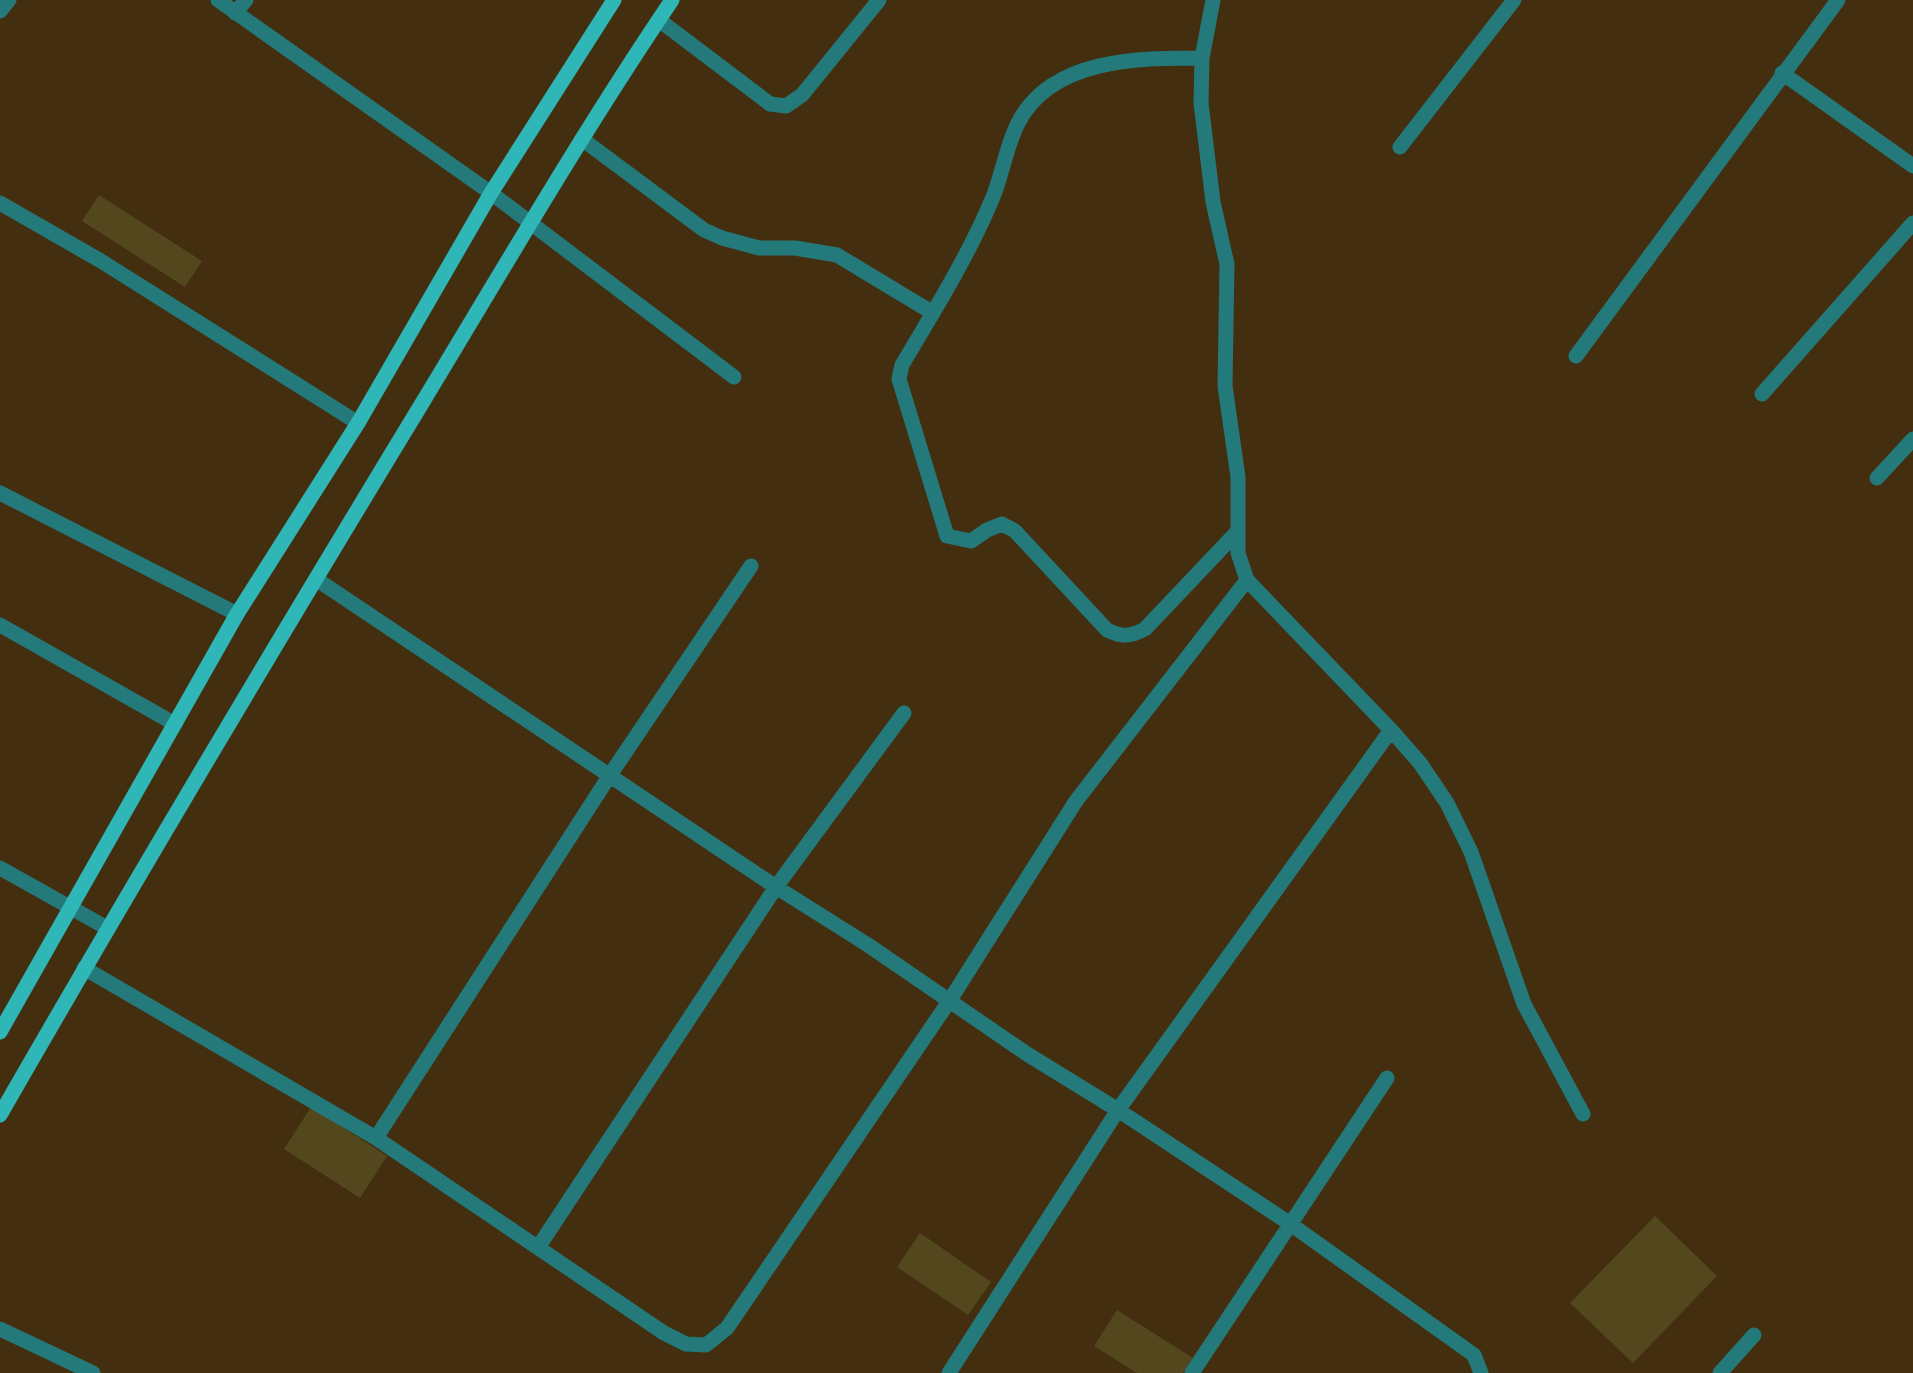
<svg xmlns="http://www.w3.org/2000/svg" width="1913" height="1373" viewBox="0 0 1913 1373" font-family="Ubuntu,sans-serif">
	<rect width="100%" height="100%" fill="#432f10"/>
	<path fill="#53481d" d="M99,195L202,261L185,287L82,221Z
		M311,1107L387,1156L360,1198L284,1149Z
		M1655,1216L1717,1276L1633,1363L1570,1303Z
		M920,1233L991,1282L968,1315L897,1267Z
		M1117,1310L1193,1358L1183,1373H1137L1094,1346Z"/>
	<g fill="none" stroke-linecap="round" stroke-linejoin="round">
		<path stroke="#24797a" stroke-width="15" d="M218,0L491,193L734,377
			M1213,0L1202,58L1201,103L1213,202L1227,264L1225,386L1238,477V553L1247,580L1391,730L1420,763L1447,803L1471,852L1524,1004L1583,1114
			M0,11L9,0
			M235,13L246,0
			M659,20L770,104L786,106L802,95L879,0
			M1202,58C1139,58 1051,58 1018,123C1006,147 1003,172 993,197C969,255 934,311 902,365L899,379L947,536L971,541L987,530L1002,524L1015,531L1107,630C1122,637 1130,637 1145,629L1237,532
			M1782,73L1913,166
			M582,139L704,230L722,238L759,248H795L837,255L933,313
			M1400,147L1514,0
			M0,203L101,261L358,423
			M1576,356L1838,0
			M1762,394L1913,223
			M1877,478L1913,439
			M0,493L237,614
			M316,579L776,887L868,945L1027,1054L1118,1110L1289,1223L1474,1355L1481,1373
			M0,625L175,724
			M0,868L107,928
			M84,968L376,1138L664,1333L686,1344L706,1345L727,1328L950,1000L1076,801L1247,580
			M376,1138L610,775L751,566
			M539,1246L776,887L904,713
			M0,1329L93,1373
			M949,1373L1118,1110L1391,730
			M1192,1373L1387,1078
			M1720,1373L1754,1335"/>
		<path stroke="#2fb7b8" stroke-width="15" d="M0,1032L237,614L358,423L491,193L614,0
			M0,1115C138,875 280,637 424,400C505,266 584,130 672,0"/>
	</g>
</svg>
